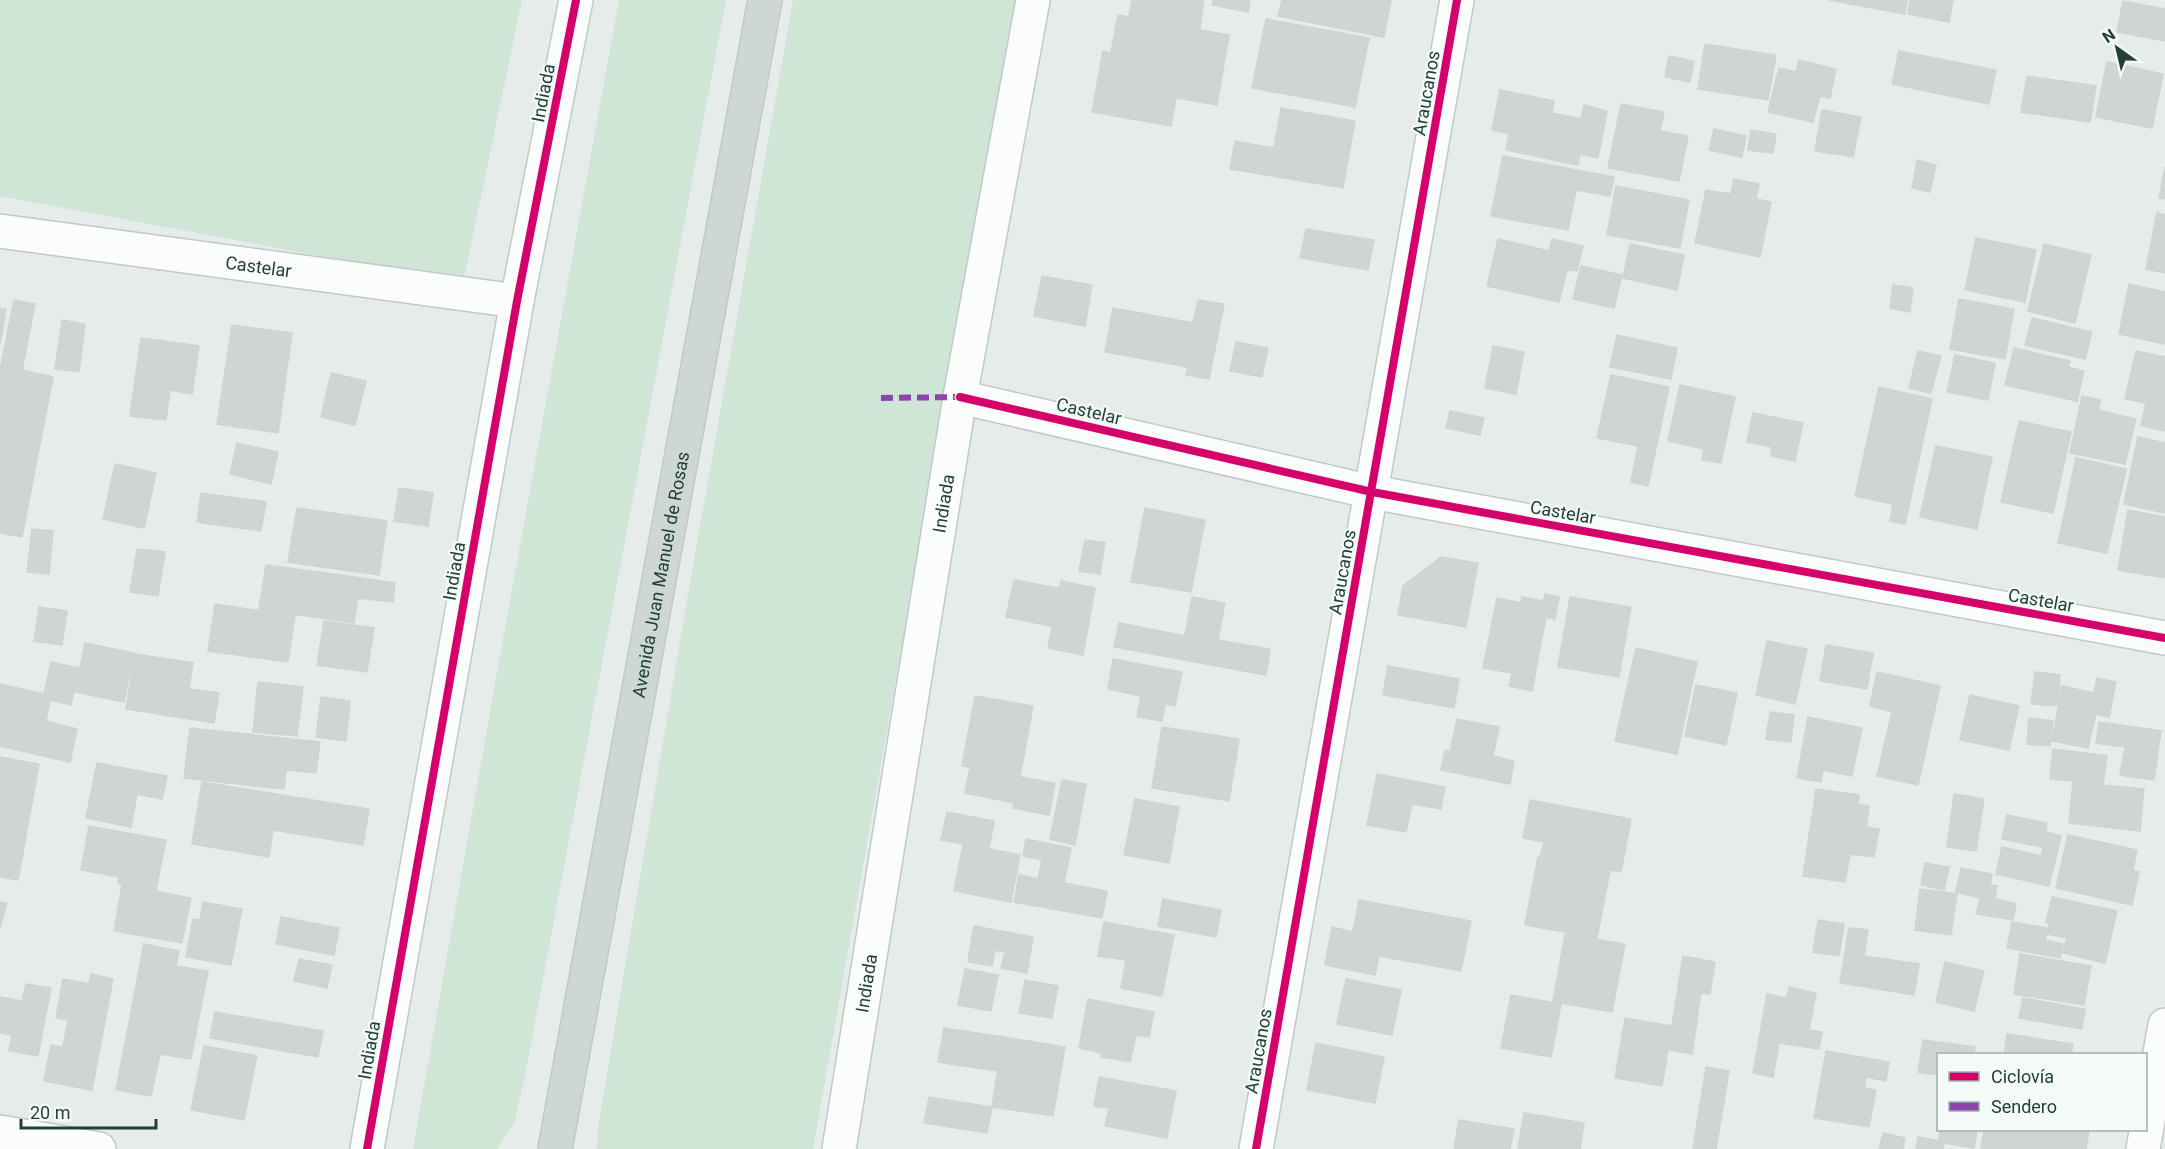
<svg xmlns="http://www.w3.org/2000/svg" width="2165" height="1149" viewBox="0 0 2165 1149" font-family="Roboto,sans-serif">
	<rect width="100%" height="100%" fill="#e6ece9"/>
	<path fill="#cfe5d5" d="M0,0H522L463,283L0,196Z
		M619,0H726L528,1060L515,1121L497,1149H413L496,678Z
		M793,0H1016L813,1149H597L598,1127L688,594Z"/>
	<path fill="#d0d5d3" stroke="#cfd4d2" stroke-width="1.5" d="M1132,0H1204L1200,28L1129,16Z
		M1213,0H1250L1248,12L1212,5Z
		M1282,0H1391L1384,37L1278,16Z
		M1829,0H1907L1905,14Z
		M1910,0H1953L1949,22L1908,14Z
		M2123,1L2165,9V41L2117,32Z
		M1118,15L1229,35L1217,105L1176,98L1171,126L1092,112L1103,51L1111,53Z
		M1266,19L1369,38L1355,107L1252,88Z
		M1705,44L1776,55L1768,100L1698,89Z
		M1899,51L1996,70L1989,104L1892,84Z
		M1669,56L1694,61L1690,82L1665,77Z
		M1799,60L1836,69L1830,98L1820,96L1813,122L1768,112L1779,68L1796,72Z
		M2107,62L2163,74L2152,128L2096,117Z
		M2027,76L2096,86L2090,122L2021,112Z
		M1500,90L1554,101L1552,113L1581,119L1584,105L1607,111L1598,158L1580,154L1578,165L1506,150L1509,134L1492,130Z
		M1621,104L1664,112L1660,131L1688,136L1679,181L1608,168Z
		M1281,108L1355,121L1343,188L1230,169L1235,141L1274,148Z
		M1822,110L1861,117L1853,157L1815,151Z
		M1714,129L1746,136L1742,157L1709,150Z
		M1751,130L1776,134L1773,153L1748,150Z
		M1503,156L1614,177L1610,196L1576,190L1568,230L1491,216Z
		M1917,160L1936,165L1930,192L1912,188Z
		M2165,167V199L2159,198Z
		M1734,179L1759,184L1756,199L1771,202L1760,257L1695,243L1706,190L1731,194Z
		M1616,186L1689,200L1680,248L1607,235Z
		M2157,213L2165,215V273L2146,269Z
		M1306,229L1374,240L1368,270L1300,258Z
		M1976,238L2036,250L2025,302L1965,290Z
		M1498,239L1549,251L1552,239L1583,246L1577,271L1567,270L1559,302L1487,286Z
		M1630,244L1684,255L1677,290L1623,278Z
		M2044,244L2091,255L2075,323L2028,311Z
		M1581,266L1622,275L1614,308L1573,299Z
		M1042,276L1092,285L1085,326L1034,316Z
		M2129,284L2165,292V344L2119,334Z
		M1893,285L1913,288L1910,312L1890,308Z
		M1959,299L2014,309L2005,359L1950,349Z
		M14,300L35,304L22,370L53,377L22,537L0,533V370Z
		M1198,300L1224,304L1209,379L1186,375L1188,367L1105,352L1113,308L1193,323Z
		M0,308L6,309L0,344Z
		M2032,318L2092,332L2085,359L2025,345Z
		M62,320L85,324L79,372L55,369Z
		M232,325L292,333L278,433L217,424Z
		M1617,335L1677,348L1671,379L1610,367Z
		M141,338L199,346L192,394L170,390L166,420L130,416Z
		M1236,342L1268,348L1262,377L1230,371Z
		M1493,346L1524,352L1516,394L1485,388Z
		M2014,348L2070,361L2068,367L2084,371L2077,401L2005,385Z
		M1918,351L1941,356L1931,393L1909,388Z
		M2136,351L2165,357V431L2141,426L2146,403L2125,399Z
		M1955,355L1995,363L1988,400L1947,392Z
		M331,373L366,381L355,425L321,417Z
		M1611,375L1669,387L1648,486L1631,482L1638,446L1597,438Z
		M1680,385L1735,397L1721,463L1702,460L1704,449L1668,441Z
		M1879,387L1932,399L1905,524L1890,521L1893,504L1855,496Z
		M2082,396L2101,400L2098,410L2136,419L2125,464L2070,453Z
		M1450,411L1484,418L1480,435L1446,428Z
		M1753,413L1803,423L1795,461L1771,456L1772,447L1747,442Z
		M2019,421L2071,432L2053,513L2001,502Z
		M2138,437L2165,443V513L2124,504Z
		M237,443L278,452L271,484L230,474Z
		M1936,446L1992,457L1977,529L1920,517Z
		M2076,458L2126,469L2107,553L2058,543Z
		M115,464L156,473L144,528L103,519Z
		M399,488L433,493L428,526L394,521Z
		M201,493L266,502L261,531L197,522Z
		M297,508L387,521L379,575L288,562Z
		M1145,508L1205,520L1191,592L1131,582Z
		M2128,510L2165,517V578L2118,570Z
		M32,529L53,531L49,574L27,572Z
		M1085,540L1105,543L1100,574L1079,571Z
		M137,549L165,552L158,596L130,592Z
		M1441,557L1478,563L1466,627L1398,615L1403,586Z
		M266,565L361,578L354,623L259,609Z
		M361,578L395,583L393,602L358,598Z
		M1014,580L1058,588L1051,626L1006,617Z
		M1061,581L1095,588L1083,655L1048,648Z
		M1545,594L1559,597L1555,619L1546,617L1532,691L1509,686L1512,673L1483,668L1497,598L1521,603L1522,597L1543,601Z
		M1192,597L1225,603L1218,640L1270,649L1266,675L1114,647L1119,623L1185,636Z
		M1570,597L1631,607L1619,677L1558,667Z
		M215,604L295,616L288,662L208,651Z
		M39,607L67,611L62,645L34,641Z
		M324,621L374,628L367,672L317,665Z
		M1767,641L1807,649L1795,704L1756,695Z
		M85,643L134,653L124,702L75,692Z
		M1826,645L1873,653L1867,689L1820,681Z
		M1636,648L1697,662L1677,754L1615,741Z
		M135,654L193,663L189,689L219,693L214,723L126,709Z
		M1113,659L1182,672L1175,706L1165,704L1162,721L1137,717L1141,696L1108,689Z
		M51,662L79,668L71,705L50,700L46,721L77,729L70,762L0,746V684L44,694Z
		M1388,666L1459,679L1454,708L1383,695Z
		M1877,672L1940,686L1918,785L1877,776L1892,712L1870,706Z
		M2035,672L2060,675L2058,706L2031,704Z
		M2097,678L2116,682L2109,717L2096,714L2088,748L2052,741L2062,686L2094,693Z
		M258,682L303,687L297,736L253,732Z
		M1696,685L1737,693L1726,745L1685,736Z
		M1970,695L2019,706L2009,750L1960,740Z
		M975,696L1033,706L1020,777L962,766Z
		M321,697L350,701L346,741L316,737Z
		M1770,712L1794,715L1791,742L1766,739Z
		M1808,717L1862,728L1852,776L1823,770L1821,782L1797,778Z
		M2029,718L2053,721L2050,746L2027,744Z
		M1457,719L1499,727L1493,756L1514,761L1510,784L1441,770L1445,750L1450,752Z
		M2099,722L2161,731L2154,780L2120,775L2125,747L2096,743Z
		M1162,727L1239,739L1229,801L1152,788Z
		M190,728L320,742L316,773L286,770L284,789L184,778Z
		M2053,749L2107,756L2103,785L2144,789L2140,831L2069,823L2073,781L2050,779Z
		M0,757L39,764L18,880L0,877Z
		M97,763L167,776L162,799L137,794L131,827L86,818Z
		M970,767L1020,777L1015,803L965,793Z
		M1377,774L1445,787L1441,809L1412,804L1406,832L1367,825Z
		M1020,777L1055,783L1049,815L1013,808Z
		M1062,780L1086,784L1075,845L1050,839Z
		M202,782L369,809L363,845L273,830L269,857L192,844Z
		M1816,789L1859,795L1858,804L1869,806L1866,827L1879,829L1874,857L1850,854L1845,882L1803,876Z
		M1954,794L1984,799L1976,851L1947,847Z
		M1135,799L1179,807L1169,863L1124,855Z
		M1530,800L1631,819L1621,872L1540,857L1544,842L1523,838Z
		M947,812L994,821L989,849L941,840Z
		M2007,815L2047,823L2042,847L2002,839Z
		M89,826L166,840L156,890L118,883L119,877L81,870Z
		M2047,832L2061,836L2049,886L1996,874L2002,847L2041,856Z
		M2068,835L2137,850L2133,870L2139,872L2132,905L2056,888Z
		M1026,839L1071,848L1064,883L1107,891L1102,918L1014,902L1019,875L1038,879L1042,860L1023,856Z
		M963,844L1020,855L1011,902L954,891Z
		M1538,857L1610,871L1597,938L1525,925Z
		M1925,863L1949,867L1944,890L1921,885Z
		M1961,868L1992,874L1990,885L1997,886L1995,899L2016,904L2013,920L1976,914L1980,898L1956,892Z
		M122,885L191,898L182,943L114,931Z
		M1920,889L1957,894L1951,935L1915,930Z
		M2052,897L2117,911L2105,963L2063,953L2067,938L2047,934L2050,924L2046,922Z
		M1163,899L1221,910L1216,937L1158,926Z
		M1359,900L1471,921L1461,971L1379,956L1375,975L1325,965L1332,927L1353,932Z
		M0,902L7,903L0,927Z
		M203,902L242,909L231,965L186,957L193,919L200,920Z
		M281,917L339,928L334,955L276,944Z
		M1818,920L1844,924L1839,956L1813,952Z
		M1104,922L1174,935L1162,996L1121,988L1126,960L1098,956Z
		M2012,922L2048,928L2045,940L2063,944L2060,958L2007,948Z
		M974,926L1033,937L1027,973L1001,968L1005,952L995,950L992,966L968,962Z
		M1849,928L1868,930L1864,956L1919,964L1914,995L1840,983Z
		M1565,934L1625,944L1612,1012L1553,1002Z
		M144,944L179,951L176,966L208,971L191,1059L160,1054L151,1096L116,1090Z
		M2020,954L2091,966L2084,1005L2014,994Z
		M1683,956L1715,962L1710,994L1701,993L1692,1054L1668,1050Z
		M299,959L332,965L327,988L294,981Z
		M1945,962L1984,971L1974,1011L1936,1002Z
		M965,969L998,975L991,1011L958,1005Z
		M91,974L113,979L92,1090L44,1081L51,1045L63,1047L68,1020L56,1018L63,979L89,984Z
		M1346,979L1401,990L1392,1035L1337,1024Z
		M1025,980L1058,986L1052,1018L1019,1013Z
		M26,984L51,988L38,1056L9,1051L12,1035L0,1033V997L22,1001Z
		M1789,987L1816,993L1809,1030L1822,1032L1819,1049L1779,1043L1773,1077L1753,1073L1767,994L1787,998Z
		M1511,995L1561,1004L1551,1057L1501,1048Z
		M2023,998L2085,1009L2082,1029L2019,1018Z
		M1088,999L1154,1012L1149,1037L1136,1035L1130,1062L1101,1057L1102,1053L1079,1048Z
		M215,1012L323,1031L318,1057L210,1038Z
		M1625,1018L1672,1026L1662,1086L1615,1078Z
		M944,1028L1003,1037L997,1071L938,1062Z
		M2007,1034L2073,1044L2071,1054H2004Z
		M1003,1037L1065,1047L1053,1116L992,1107Z
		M1923,1040L1975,1047L1974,1054H1938V1075L1918,1072Z
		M1316,1043L1384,1057L1375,1103L1307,1090Z
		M204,1046L257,1056L244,1120L191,1110Z
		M1826,1051L1889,1062L1886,1081L1866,1077L1864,1088L1876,1090L1869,1127L1814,1118Z
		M1706,1067L1729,1071L1716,1149L1693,1148Z
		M1099,1077L1176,1091L1167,1138L1105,1126L1109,1108L1094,1106Z
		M929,1097L992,1107L987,1133L924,1123Z
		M1524,1113L1584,1123L1580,1149H1518Z
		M1459,1120L1514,1129L1510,1149H1454Z
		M1940,1130H1977L1974,1148L1944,1143L1943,1149H1916L1918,1137L1939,1141Z
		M1984,1130H2089L2086,1149H1981Z
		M1883,1133L1905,1138L1903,1149H1879Z"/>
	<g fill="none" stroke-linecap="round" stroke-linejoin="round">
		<g stroke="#c3c9c6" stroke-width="36">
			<g id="street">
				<path id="s1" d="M0,231L517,301"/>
				<path d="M960,397L1372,492L2165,638"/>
				<path d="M0,1132L99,1149"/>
				<path d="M367,1149L517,301L576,0"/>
				<path id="s2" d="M839,1149L960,397L1033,0"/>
				<path d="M1256,1149L1457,0"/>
				<path d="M2143,1149L2165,1025"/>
			</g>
		</g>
		<g stroke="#c2cac7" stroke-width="36">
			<g id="primary">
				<path id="s3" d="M555,1149L765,0"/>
			</g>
		</g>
		<use href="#street" stroke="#fbfcfc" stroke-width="33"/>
		<use href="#primary" stroke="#ced7d4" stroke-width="33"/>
		<path stroke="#8e44ad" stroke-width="6" stroke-dasharray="12 6" stroke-linecap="butt" d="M881,398L960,397"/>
		<g stroke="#f4faf7" stroke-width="11">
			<path id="cycleway" d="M960,397L1372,492L2165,638
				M367,1149L517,301L576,0
				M1256,1149L1457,0"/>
		</g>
		<use href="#cycleway" stroke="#d6006c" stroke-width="8"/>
	</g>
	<g text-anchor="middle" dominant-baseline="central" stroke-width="4.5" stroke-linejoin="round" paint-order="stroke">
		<g font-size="18" fill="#224037" stroke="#f4faf7">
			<text transform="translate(543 93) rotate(-79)">Indiada</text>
			<text transform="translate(1426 93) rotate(-80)">Araucanos</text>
			<text stroke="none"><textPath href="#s1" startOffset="261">Castelar</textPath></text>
			<text transform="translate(1089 411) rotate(13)">Castelar</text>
			<text stroke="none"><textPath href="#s2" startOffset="654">Indiada</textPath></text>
			<text transform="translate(1563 512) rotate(10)">Castelar</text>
			<text transform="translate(454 571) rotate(-80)">Indiada</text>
			<text transform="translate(1342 572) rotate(-80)">Araucanos</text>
			<text stroke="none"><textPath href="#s3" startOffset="584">Avenida Juan Manuel de Rosas</textPath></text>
			<text transform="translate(2041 600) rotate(10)">Castelar</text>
			<text stroke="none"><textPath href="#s2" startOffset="168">Indiada</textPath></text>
			<text transform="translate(369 1050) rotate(-80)">Indiada</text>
			<text transform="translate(1258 1051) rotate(-80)">Araucanos</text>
		</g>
	</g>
	<rect x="1937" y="1053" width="210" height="78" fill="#f4faf7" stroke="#a0b0aa" stroke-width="1.5"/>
	<rect x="1949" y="1072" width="30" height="9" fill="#d6006c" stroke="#a0b0aa" stroke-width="1.5"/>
	<text x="1991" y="1083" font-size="18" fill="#224037">Ciclovía</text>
	<rect x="1949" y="1102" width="30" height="9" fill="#8e44ad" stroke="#a0b0aa" stroke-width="1.5"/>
	<text x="1991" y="1113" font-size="18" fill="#224037">Sendero</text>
	<g transform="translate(2117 48) rotate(326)" stroke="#f4faf7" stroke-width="4.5" paint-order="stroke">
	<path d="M0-4.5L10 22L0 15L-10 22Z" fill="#224037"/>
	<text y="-9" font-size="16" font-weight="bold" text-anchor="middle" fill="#224037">N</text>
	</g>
	<path d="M21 1119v9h135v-9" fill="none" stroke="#224037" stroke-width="3"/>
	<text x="30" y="1119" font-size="18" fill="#224037" stroke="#f4faf7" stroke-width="4.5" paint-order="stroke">20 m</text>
</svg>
